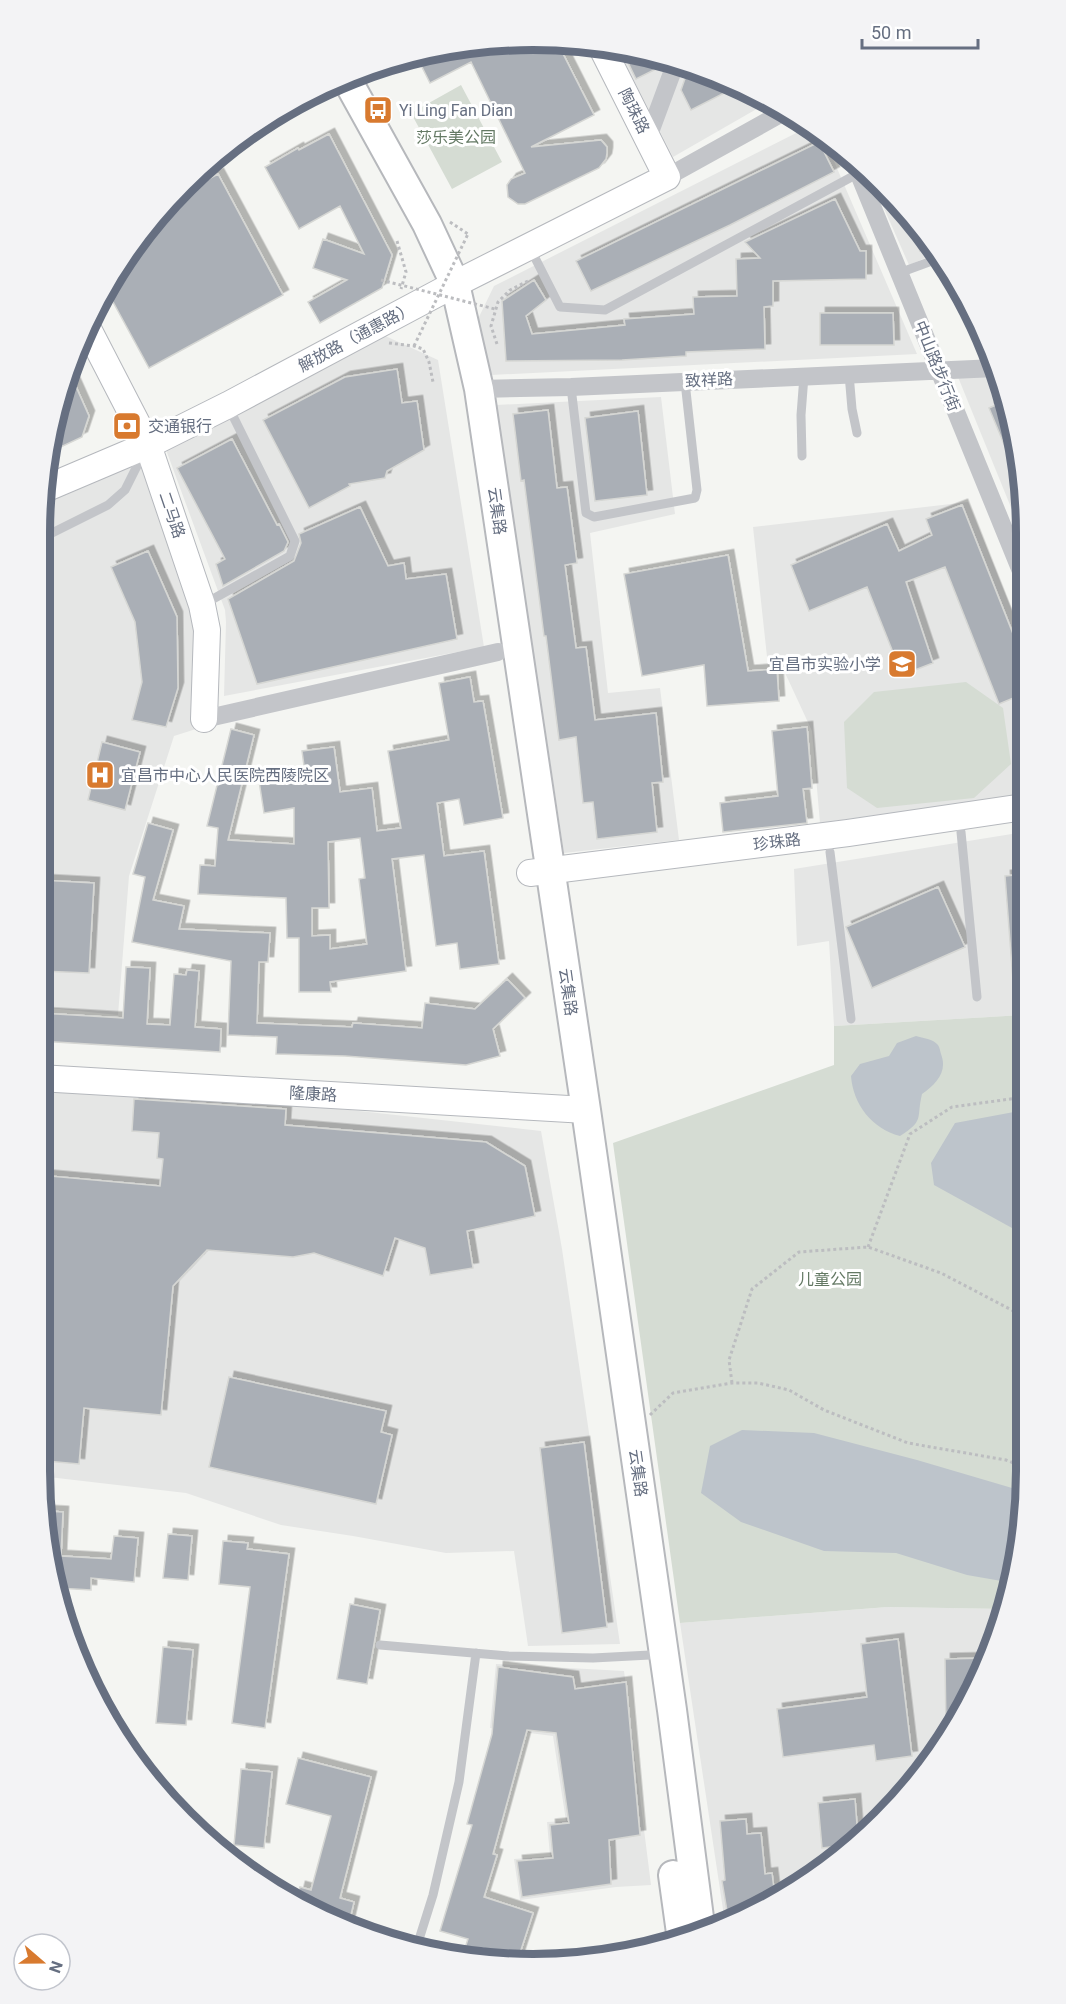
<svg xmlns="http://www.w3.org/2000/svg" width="1066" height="2004" viewBox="0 0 1066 2004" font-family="Roboto,'Noto Sans SC',sans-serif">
	<defs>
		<filter id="shadow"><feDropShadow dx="5.5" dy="-5.5" stdDeviation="0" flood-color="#0004"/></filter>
	</defs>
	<rect width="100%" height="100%" fill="#f4f5f2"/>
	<path fill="#e5e6e5" d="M618,49L661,56L752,90L769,102L673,157Z
		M808,127L824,138L917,354L491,375L478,319L494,286Z
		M868,172L925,233L937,253L909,265Z
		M381,334L438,360L484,647L224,696L226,622L225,610L165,447Z
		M998,376L1023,468V537L958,377Z
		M661,397L675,514L590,533L608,693L660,688L679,840L564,853L496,405Z
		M140,457L194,612L196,729L174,736L129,876L118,1015L40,1007V505Z
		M968,502L1023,636L1024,795L820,823L812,731L780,662L768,666L753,527Z
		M1024,832V1015L834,1026L829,941L797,946L794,869Z
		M39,1086L232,1097L541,1131L562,1249L620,1644L528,1646L514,1551L446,1553L353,1536L281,1525L186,1493L40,1476Z
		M888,1607L1006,1609L976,1690L882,1821L751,1914L727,1923L724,1916L680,1623Z
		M496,1664L624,1671L651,1885L616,1887L520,1900L514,1859L550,1856L547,1822L566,1821L553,1736L490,1728Z"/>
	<path fill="#d5dcd3" d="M461,85L502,162L452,189L411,113Z
		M966,682L1003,708L1011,764L974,798L877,808L847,788L844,722L874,692Z
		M1024,1015L1026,1503L1010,1599L1006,1609L888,1607L680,1623L613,1143L834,1065V1026Z"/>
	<path fill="#bdc4cb" d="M916,1036C923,1038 933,1039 938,1045C940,1048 940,1051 941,1054C948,1072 936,1084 922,1094C916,1119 925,1120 900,1136C872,1129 853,1104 851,1076L860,1064L889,1056L897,1043Z
		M1025,1110V1233L1012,1228L934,1185L931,1163L955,1123Z
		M742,1430L814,1433L917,1460L1026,1492V1503L1013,1583L967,1575L896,1553L824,1551L741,1522L701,1493L710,1446Z"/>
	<path fill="#aaafb6" stroke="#d6d7d4" stroke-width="1.5" fill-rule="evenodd" filter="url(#shadow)" d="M556,40L594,115L531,147L601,140L607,147V153L606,159L599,168L525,204H518L508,197L507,185L511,179L525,173L471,62L430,83L416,55L469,43Z
		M622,50L659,56L662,66L636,79Z
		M689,67L740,85L691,110L681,90Z
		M329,134L392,255L382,288L320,323L308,302L347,280L313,268L323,239L364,254L340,206L299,229L265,167L298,148L299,150Z
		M819,142L834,172L730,225L591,291L576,261Z
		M218,174L283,295L149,368L106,289L141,232L173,198Z
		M835,199L860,251H866V279L773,281V306L764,307L765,349L686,352V356L622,360L506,361L502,301L534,280L546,300L526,316L532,334L625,325L624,319L694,314L693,297L737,296L736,259L760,258L745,242Z
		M903,209L925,233L932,245L920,251L901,210Z
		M820,313H893L894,345H820Z
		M397,369L402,403L417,401L424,450L387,471L385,478L349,484L350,486L309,508L263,420L345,377Z
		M69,371L89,416L82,437L48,453L56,405Z
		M1005,401L1023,468V471L1016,473L989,408Z
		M548,410L557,488L567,487L577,563L565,565L576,648L586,647L595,720L656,713L663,782L652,783L657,832L597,839L593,802L583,803L576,737L559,740L546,636H544L524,480L521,481L513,414Z
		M638,411L647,495L595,501L585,418Z
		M232,439L277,525L279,524L288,542L284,551L223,586L216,564L225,559L177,468Z
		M962,505L1023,659V694L999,704L945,567L906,582L933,663L902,675L867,587L809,611L791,565L887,524L899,551L932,535L926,519Z
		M360,507L388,566L404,563L406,579L446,574L457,639L257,684L228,599L294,561L301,543L299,534Z
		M148,551L177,617L178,688L166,727L132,720L142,682L135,622L111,567Z
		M728,555L748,671L777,669L779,701L707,706L704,665L642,676L624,574Z
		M470,677L474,702L483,701L503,818L464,825L459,799L437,803L444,856L484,851L499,964L460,969L457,943L436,946L424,855L392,859L406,971L330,982L331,992H299V938H287L286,898L198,894L200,865L215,866L218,828L207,826L231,729L254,735L228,840L294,844V808L264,813L259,781L305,773L302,751L334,747L340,792L372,788L377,831L401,828L388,751L449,740L439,683ZM360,838L365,878L359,879L367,944L330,949V935L312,936V908H329L328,842Z
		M807,727L812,788L803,789L807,823L723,832L720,803L778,796L772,731Z
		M102,742L140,752L125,810L88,800Z
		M148,823L173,830L153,900L184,906L179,929L270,933L268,962H259L257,1023L352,1027L353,1023L422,1028L425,1003L475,1009L507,979L525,998L493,1029L500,1056L466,1065L345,1056L276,1054L277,1037L228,1035L231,961L132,942L145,877L133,874Z
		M1024,874V1007H1015L1005,876Z
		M40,880L94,883L89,973L40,971Z
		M938,887L965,947L872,988L846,927Z
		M126,967L150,968L147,1024L170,1025L174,974L186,975L187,970L199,971L195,1027L221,1029L220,1052L39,1041V1013L123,1018Z
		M134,1099L286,1109L285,1125L486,1142L525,1166L535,1216L467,1231L473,1268L430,1275L425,1248L395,1238L383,1276L314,1253L293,1257L207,1250L173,1286L161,1415L84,1408L79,1464L46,1461L51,1406L39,1405V1300H41L46,1250L39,1249V1175L160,1186L163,1159L157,1158L159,1133L132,1131Z
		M229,1377L386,1411L381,1432L392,1435L376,1504L209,1467Z
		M584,1442L607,1627L562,1633L540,1448Z
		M46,1511L63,1512L61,1556L111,1559L114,1536L138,1538L134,1582L91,1578V1590L58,1588Z
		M168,1534L192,1536L188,1580L163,1578Z
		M223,1541L248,1543L247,1549L289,1554L265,1728L232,1723L250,1587L219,1584Z
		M350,1604L380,1610L367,1684L337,1679Z
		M898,1639L912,1756L876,1761L874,1745L783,1757L777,1709L867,1697L861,1644Z
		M163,1647L193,1650L186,1725L156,1723Z
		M988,1658L976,1690L946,1731L945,1659Z
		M498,1667L573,1677L575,1689L626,1682L640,1835L609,1840L611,1884L522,1897L517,1861L553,1858L550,1825L569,1823L556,1733L527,1730L493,1854L497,1855L484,1897L533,1913L518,1959L483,1948L481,1956L463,1954L468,1939L440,1931L472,1825L467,1824L492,1734Z
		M298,1758L371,1777L340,1898L354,1902L349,1923L297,1899L300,1887L311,1890L331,1816L286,1804Z
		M241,1769L272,1772L264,1848L234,1845Z
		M855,1799L858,1838L847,1845L822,1848L818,1803Z
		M746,1819L747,1834L761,1833L765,1874L772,1873L775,1897L751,1914L729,1923L722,1881L725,1880L720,1821Z"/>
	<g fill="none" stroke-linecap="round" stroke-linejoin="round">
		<g stroke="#b5b8bd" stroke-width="28">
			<path id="secondary" d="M86,325L148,445L202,605L207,630L204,719
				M42,490L148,445L228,405L455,284L667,177L601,46
				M530,873L848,833L1024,807
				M39,1078L586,1110"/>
		</g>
		<g stroke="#b6b8bc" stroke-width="32">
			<path id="primary" d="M346,78L427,224L455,284L479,389L586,1110L672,1710L701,1933
				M673,1875L682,1940"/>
		</g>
		<path stroke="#bcbdc0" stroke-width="3" stroke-dasharray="3 3" stroke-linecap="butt" d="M450,222L468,234
			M397,241L406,272L401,289
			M389,343L414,346L423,349L429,362L433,382
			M497,344L491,326L498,302L510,290L528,281
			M868,1247L910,1134L952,1107L1025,1097
			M732,1383L729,1360L752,1289L799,1252L868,1247L941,1273L1025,1317
			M650,1415L673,1393L732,1383H758L789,1390L824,1410L908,1443L1006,1460L1026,1468"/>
		<path stroke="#c3c5c9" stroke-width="9" d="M530,248L560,307L605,310L859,173
			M899,273L940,258
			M849,374L852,409L857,433
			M571,387L586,513L594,517L695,498L697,490L685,382
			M802,456L801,415L804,376
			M1005,533L1023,526
			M40,539L108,505L125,490L144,452
			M204,604L290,556L295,541L228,406
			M961,832L977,997
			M830,852L851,1019
			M380,1645L508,1656L593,1658L650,1655
			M416,1949L433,1895L459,1782L476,1653"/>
		<path stroke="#c3c5c9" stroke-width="18" d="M676,62L649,135L667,177L784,112
			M852,157L1023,576
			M479,389L571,387L996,368
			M204,719L498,652"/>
		<use href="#secondary" stroke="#fff" stroke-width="26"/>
		<use href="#primary" stroke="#fff" stroke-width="28"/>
		<path stroke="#bcbdc0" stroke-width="3" stroke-dasharray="3 3" stroke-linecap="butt" d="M381,280L495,309
			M414,346L468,234"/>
	</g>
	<defs>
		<g id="bus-square" transform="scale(1.5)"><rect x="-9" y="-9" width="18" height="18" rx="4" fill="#d87a2f" stroke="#fff"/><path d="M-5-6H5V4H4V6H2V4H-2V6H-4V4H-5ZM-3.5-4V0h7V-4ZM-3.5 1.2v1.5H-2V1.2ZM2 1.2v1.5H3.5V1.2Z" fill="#fff"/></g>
		<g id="bank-square" transform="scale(1.5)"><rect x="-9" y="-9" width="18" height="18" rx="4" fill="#d87a2f" stroke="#fff"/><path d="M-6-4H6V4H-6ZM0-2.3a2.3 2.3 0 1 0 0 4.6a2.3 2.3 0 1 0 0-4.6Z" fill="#fff"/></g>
		<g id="school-square" transform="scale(1.5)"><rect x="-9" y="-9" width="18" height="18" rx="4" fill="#d87a2f" stroke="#fff"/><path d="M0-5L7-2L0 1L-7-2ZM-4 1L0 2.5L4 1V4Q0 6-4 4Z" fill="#fff"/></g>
		<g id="hospital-square" transform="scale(1.5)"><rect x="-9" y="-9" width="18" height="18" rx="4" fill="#d87a2f" stroke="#fff"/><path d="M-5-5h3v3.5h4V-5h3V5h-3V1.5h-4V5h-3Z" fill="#fff"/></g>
	</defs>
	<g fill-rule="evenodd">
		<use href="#bus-square" x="378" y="110"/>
		<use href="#bank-square" x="127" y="426"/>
		<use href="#school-square" x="902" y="664"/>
		<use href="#hospital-square" x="100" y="775"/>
	</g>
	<g text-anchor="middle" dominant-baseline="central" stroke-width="6" stroke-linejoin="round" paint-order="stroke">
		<g font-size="16" fill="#666f81" stroke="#fff" text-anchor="start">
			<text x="399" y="110">Yi Ling Fan Dian</text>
			<text x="148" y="426">交通银行</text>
			<text x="881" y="664" text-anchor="end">宜昌市实验小学</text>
			<text x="121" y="775">宜昌市中心人民医院西陵院区</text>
		</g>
		<g font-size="16" fill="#666f81" stroke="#fff">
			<text transform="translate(634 111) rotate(63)">陶珠路</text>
			<text transform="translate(356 337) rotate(-28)">解放路（通惠路）</text>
			<text transform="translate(937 366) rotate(68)">中山路步行街</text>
			<text transform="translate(709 380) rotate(-3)">致祥路</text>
			<text transform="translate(497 511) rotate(82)">云集路</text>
			<text transform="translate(172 515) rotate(71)">二马路</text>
			<text transform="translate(777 842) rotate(-7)">珍珠路</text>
			<text transform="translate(568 992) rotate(82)">云集路</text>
			<text transform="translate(313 1094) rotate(3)">隆康路</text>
			<text transform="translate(638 1473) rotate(82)">云集路</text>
		</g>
		<g font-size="16" fill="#647964" stroke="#fff">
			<text x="456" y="137">莎乐美公园</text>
			<text x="830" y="1279">儿童公园</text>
		</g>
	</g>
	<path d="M0 0H1066V2004H0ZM533 50H533A483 483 0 0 1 1016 533V1471A483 483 0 0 1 533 1954H533A483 483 0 0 1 50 1471V533A483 483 0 0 1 533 50Z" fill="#f3f3f5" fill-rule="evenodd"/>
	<path fill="none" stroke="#666f81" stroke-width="8" d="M533 50H533A483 483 0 0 1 1016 533V1471A483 483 0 0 1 533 1954H533A483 483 0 0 1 50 1471V533A483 483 0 0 1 533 50Z"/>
	<g transform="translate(42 1962) rotate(110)"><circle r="28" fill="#ffffff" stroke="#c2c5cd" stroke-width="1.5"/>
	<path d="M0-4.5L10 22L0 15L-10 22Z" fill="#d87a2f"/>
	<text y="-9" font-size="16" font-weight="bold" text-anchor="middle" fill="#666f81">N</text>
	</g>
	<path d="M862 39v9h116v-9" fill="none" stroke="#666f81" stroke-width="3"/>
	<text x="871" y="39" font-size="18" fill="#666f81" stroke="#ffffff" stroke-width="4.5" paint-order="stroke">50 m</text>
</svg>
